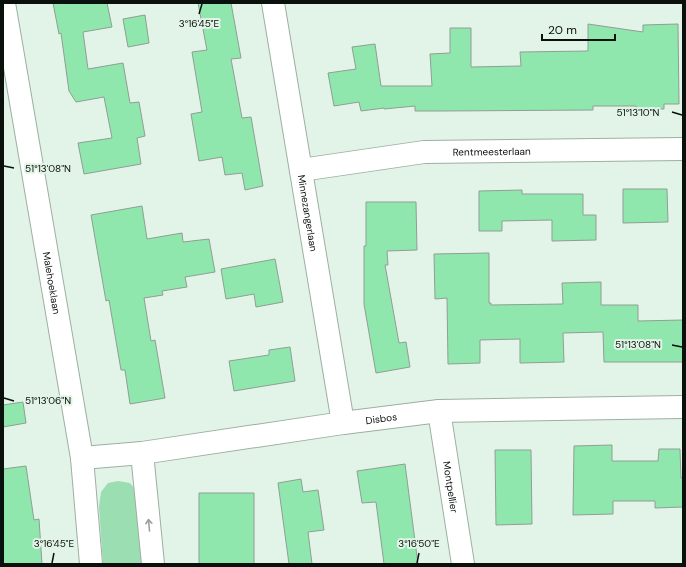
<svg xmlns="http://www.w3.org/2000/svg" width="686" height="567" viewBox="0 0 686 567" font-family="'DM Sans',sans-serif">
	<rect width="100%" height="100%" fill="#e2f4e7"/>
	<path fill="#9adeb1" d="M118,481L130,483L137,492L143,564H103L99,507L101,492L108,483Z"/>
	<path fill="#8fe7ae" stroke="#8f9f93" d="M53,3H107L112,27L83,32L88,69L123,63L130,103L139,102L145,136L137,138L141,164L84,174L78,143L112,138L104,97L76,102L69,91L61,33L59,34Z
		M198,3H231L241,58L231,59L242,118L251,117L263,186L245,190L242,173L225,175L222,157L199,161L191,114L202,112L192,52L207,50Z
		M145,15L149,43L128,47L123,19Z
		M588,24L643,32V25L678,24L679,104H664V109H636V106H593V110L444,111H415V106L384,109V108L361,111L359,102L334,106L328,73L356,69L352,47L375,44L381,86H432L430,54L450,53V28H471V67L521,66L520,52L588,51Z
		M623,189H667L668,222L623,223Z
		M522,190V194H583V215H596V240L552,241V220L502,221V231H479V191Z
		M366,202H416L417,250L387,251L388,265H385L399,343L406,342L410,367L376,373L364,304V246H366Z
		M142,206L147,239L182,233L183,242L209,239L215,272L185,277L187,287L162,291L163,295L144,298L151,341L155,340L165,398L130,404L125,370H121L109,300L106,301L91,215Z
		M489,253V303H491V305L563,304L562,283L601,282V305H638V321L683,320V362H604L603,332L563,333L564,362L520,363V339L480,340V363L448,364L447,298L435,299L434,254Z
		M275,259L283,302L256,307L254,294L226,299L221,269Z
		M290,347L295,381L234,391L229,361L269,355V350Z
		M23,402L26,423L3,427V405Z
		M612,445V461H658L659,449H680L681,478H683V507L655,508V501H613V514L573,515L574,446Z
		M495,450H531L532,524L496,525Z
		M405,464L418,564H384L376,502L362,503L357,471Z
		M26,466L34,520L39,519L42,564H3V469Z
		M301,479L303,492L318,490L324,530L308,532L312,564H289L278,483Z
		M199,493H254V564H199Z"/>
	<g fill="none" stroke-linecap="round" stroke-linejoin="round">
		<g stroke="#9dafa2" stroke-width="24">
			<g id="minor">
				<path id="s1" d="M4,3L82,458L91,564"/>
				<path id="s2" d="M273,3L343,423"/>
				<path id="s3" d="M301,170L424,152L683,149"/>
				<path id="s4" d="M439,411L463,564"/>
				<path d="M142,453L153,564"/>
				<path id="s5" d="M82,458L142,453L343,423L439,411L683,407"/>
			</g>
		</g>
		<use href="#minor" stroke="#fff" stroke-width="22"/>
	</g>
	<defs><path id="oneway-shaft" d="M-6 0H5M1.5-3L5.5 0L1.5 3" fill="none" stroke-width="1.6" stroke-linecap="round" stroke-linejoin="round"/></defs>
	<use stroke="#9d9f9e" href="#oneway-shaft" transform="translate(149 525) rotate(-95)"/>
	<path fill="none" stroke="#0a100c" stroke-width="1.5" d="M199,14L202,4M672,112L682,115M4,166L14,168M672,345L682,347M4,398L14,401M52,563L54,553M417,563L419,553"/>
	<g text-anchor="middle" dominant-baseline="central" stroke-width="4" stroke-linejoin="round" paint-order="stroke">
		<g font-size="10" fill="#0a100c" stroke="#e2f4e7">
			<text stroke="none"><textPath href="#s3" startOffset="192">Rentmeesterlaan</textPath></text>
			<text stroke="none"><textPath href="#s2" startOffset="213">Minnezangerlaan</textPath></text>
			<text stroke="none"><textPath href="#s1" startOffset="284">Malehoeklaan</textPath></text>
			<text stroke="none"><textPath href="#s5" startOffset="302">Disbos</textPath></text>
			<text stroke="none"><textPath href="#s4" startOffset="77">Montpellier</textPath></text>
		</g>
	</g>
	<g font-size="10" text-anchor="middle" fill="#0a100c" stroke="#e2f4e7" stroke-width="4" stroke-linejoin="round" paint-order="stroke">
		<text x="199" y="27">3°16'45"E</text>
		<text x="638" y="116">51°13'10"N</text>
		<text x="48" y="172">51°13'08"N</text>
		<text x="638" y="348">51°13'08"N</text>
		<text x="48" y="404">51°13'06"N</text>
		<text x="54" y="547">3°16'45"E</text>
		<text x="419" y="547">3°16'50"E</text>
	</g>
	<rect width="686" height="567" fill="none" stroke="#0a100c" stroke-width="8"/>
	<path d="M542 34v6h73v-6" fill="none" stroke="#0a100c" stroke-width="2"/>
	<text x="548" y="34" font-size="12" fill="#0a100c" stroke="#e2f4e7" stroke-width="3" paint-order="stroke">20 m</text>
</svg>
